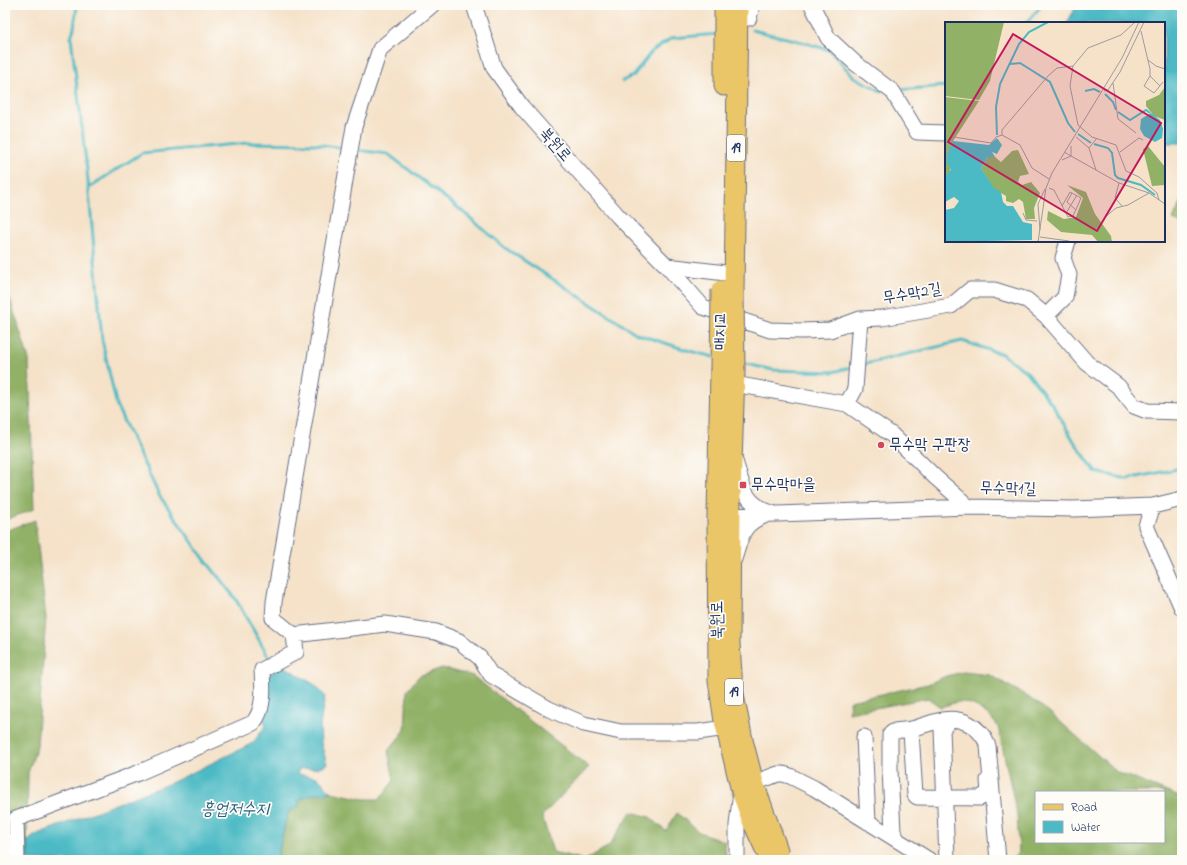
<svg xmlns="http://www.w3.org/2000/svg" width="1187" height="865" viewBox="0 0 1187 865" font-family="'Indie Flower','Poor Story',sans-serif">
	<rect width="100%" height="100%" fill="#fdfcf7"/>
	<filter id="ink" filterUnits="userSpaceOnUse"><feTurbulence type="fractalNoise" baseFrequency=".025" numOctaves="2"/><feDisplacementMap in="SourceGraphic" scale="8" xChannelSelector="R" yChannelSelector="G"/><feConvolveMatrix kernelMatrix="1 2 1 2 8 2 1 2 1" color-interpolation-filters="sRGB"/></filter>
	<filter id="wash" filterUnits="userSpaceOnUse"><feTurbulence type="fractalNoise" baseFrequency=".012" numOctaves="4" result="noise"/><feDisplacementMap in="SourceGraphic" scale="16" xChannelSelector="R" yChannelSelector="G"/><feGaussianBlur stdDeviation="0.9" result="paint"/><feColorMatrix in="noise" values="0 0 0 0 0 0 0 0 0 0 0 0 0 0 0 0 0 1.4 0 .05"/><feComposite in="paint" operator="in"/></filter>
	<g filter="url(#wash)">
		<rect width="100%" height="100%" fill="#f5e2c9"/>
		<path fill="#90b166" stroke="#567062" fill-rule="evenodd" d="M1182,201V224L1173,219Z
			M5,282L29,360L34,509L5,520Z
			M35,520L46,618L37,746L28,773L27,842L29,860H5V531Z
			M442,668L473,676L589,767L542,816L553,852L585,860L609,846L631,812L650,817L666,831L677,813L699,832L724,841L727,860H278V854L288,812L299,800L310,795L331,792L364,799H380L394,780L388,751L405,730L407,691L419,676Z
			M963,672L990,675L1025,695L1048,711L1117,772L1182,798V860H1010L1019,853L1017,814L998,727C990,715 978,704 962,702C956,701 946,706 940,707L928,698L849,713L850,701L928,684L946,676ZM1036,792H1164V842H1036Z"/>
		<path fill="#4cbac4" stroke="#347491" d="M1077,5H1182V143H1164V23H1067Z
			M284,666L315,685L325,696L320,725L321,743L327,764L317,768L299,769L297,774L317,777L331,792L310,795L299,800V807L288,812L278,854V860H29L27,842L35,835L173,782L253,743L266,725L261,715L269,674Z"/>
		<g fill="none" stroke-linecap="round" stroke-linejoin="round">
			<path stroke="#4cbac4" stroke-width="3" d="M77,5L74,28L71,37L87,170L102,340L117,407L159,495L202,556L235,598L271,661
				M1026,23L1042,5
				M752,30L795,40L829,50L854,77L881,91
				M622,81L633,76L652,51L672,38L718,34
				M898,90L946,86
				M356,150L388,154L461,210L505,248L637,334L690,351L714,357
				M88,188L142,153L248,143L314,144L346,148
				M741,363L774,370L833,372L852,367
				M861,365L962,341L1002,354L1028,373L1054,407L1075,443L1096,472L1127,479L1182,468"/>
		</g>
	</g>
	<g filter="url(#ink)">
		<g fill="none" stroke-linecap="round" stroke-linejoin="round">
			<g stroke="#676e83" stroke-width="17">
				<path id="minor" d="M474,5L494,68L522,107L618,216L667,266L703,307L770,330L802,331L830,330L860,319L882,318L951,306L970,290H994L1027,300L1046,316L1087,363L1118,386L1134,406L1147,411L1182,412
					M812,5L828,38L855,63L893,92L917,132L946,133
					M738,18H749L752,5
					M667,266L734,274
					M1046,316L1065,297L1069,275L1063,258L1068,241
					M734,384L847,404L892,435L935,477L969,507
					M847,404L855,389L860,319
					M735,461C743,486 743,504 772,513
					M1153,506L1146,526L1182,608
					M720,516L969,507L1073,509L1153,506L1182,499
					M734,559C741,538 741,524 764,516
					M294,635L385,624L436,632L459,641L480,658L491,675L549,709L584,724L621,732H698L726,728
					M911,731L915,795L917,797L980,798L989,793L988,780
					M864,737L868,822
					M754,783L778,774H783L790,776L814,788L929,860
					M897,839L893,832L890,770V735C895,728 904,731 911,729C920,727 929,723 938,721C960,715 980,725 988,746L998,860
					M17,860L16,819L138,773L253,723C265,709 263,688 262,670L296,652L294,635L273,618L274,602L354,127L380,49L432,5
					M737,860V825L741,792
					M947,860L942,729L948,722"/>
			</g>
			<g stroke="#676e83" stroke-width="21">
				<path id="major" d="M724,86V5
					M734,291L738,5
					M720,371L717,516L718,681L724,721L741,791L752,821L770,860
					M735,371L731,496L730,643L733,690L743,740L754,783L778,850"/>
			</g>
			<use href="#minor" stroke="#fff" stroke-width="15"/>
			<use href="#major" stroke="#ebc669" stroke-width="19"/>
			<g stroke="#676e83" stroke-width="21" stroke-linecap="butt">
				<path id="major-bridge" d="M734,291L735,371
					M720,371L721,290"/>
			</g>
			<use href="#major-bridge" stroke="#ebc669" stroke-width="19"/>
		</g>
	</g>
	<g fill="#d1495b" stroke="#fdfcf7" stroke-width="1.5">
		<circle cx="881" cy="445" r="4"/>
		<rect x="739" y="481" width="8" height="8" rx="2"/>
	</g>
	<g text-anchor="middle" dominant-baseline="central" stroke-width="3.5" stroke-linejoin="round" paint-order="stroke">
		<g fill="#fdfcf7" stroke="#5f6c8c" stroke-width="1">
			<rect x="727" y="135" width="18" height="26" rx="3"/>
			<rect x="725" y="679" width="18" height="26" rx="3"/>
		</g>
		<g font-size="15" font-weight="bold" fill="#1b2f5e">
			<text x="736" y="148">19</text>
			<text x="734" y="692">19</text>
		</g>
		<g font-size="16" fill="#1b2f5e" stroke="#fdfcf7">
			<text transform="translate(555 145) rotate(49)">북원로</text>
			<text transform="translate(912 294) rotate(-10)">무수막2길</text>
			<text transform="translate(721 331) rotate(-89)">매지교</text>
			<text transform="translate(1008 489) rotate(1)">무수막1길</text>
			<text transform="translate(718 620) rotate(-91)">북원로</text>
		</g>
		<g font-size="16" fill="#1b2f5e" stroke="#fdfcf7" text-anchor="start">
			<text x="889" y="445">무수막 구판장</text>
			<text x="751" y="485">무수막마을</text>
		</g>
		<g font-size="17" font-style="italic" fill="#2c6082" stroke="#fdfcf7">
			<text x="235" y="809">흥업저수지</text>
		</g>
	</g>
	<g transform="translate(945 22)">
		<rect width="220" height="220" fill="#f5e2c9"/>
		<path d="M0,0H59L45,59L34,78L0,74ZM220,65V98L209,94L201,84V79L214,73ZM0,75L34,79L8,119L4,142L6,151L0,155ZM203,124L220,145V163L207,164L198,127ZM73,128L84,152L75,154L73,160L77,163L86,160L95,171L89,186L90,197H81L78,180L74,177L68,181L61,179V174L48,166L36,146L43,135H50L56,140L67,129ZM122,163L141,170L150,192L166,214L167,220H153L147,213L116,210L102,198L103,189L119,197L131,195L138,176Z" fill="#90b166"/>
		<path d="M206,91L215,98L218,107L217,116L210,120L199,114L195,107L196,97ZM52,116L57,123L52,132L47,130L50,135H43L36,146L49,166L56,170L58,180L62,184H68L78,200L87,202V218L0,220V188L9,186L14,179L9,175L0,180V155L6,148L2,141V134L8,119L44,123Z" fill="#4cbac4"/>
		<path fill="none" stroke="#4cbac4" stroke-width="2" d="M65,42L75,41L105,60L123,101L130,110M140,69L149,67L155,70M160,72L168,80L171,88M173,90L185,98L201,88L205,91M133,112L146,121M52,113L51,85L55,62L74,22L84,10L103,0M149,122L163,126L167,131L170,153L173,156L196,163L210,173"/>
		<path fill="none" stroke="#9e9a9e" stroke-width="1" d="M190,0L176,13L143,26L128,44L125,64L133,103L147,115L171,123L181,149L194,155L212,171L214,178M196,9L205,47V54L199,64L209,71L218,60M203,38L211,44L220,47M205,54L215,64M168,61L173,97L191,111M159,69L163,68L175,50L199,0M57,113V108L103,54L112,46L128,44M57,113L75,123L87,146L104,157M131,115L144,126L151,148M144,126L152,116M119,130L174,161L204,171L220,182M175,130L194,116L198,118M0,137L9,115L46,121L51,115L57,113M117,138L126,134V124M174,161L170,176L177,184M104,166L109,168L123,195L128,194L136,176L125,170L117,184M127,171L122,180L131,188M78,191L81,198L92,199M121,191L132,173M159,196L171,186L183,183L204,171M95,208L93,182L100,167M95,215L124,219M93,220L101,166L107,151L177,36L194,0"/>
		<path fill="#c2185b" fill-opacity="0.15" stroke="#c2185b" stroke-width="2" d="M68,12L216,101L152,209L3,120Z"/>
		<rect width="220" height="220" fill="none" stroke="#1b2f5e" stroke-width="2"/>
	</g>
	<rect width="1187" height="865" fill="none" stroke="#fdfcf7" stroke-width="20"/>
	<rect x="1035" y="791" width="130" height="52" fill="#fdfcf7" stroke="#a3aaba"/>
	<rect x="1043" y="804" width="20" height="6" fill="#ebc669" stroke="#a3aaba"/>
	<text x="1071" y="811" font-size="12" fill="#1b2f5e">Road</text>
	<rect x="1043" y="821" width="20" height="12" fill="#4cbac4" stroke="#a3aaba"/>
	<text x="1071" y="831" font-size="12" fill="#1b2f5e">Water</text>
</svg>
